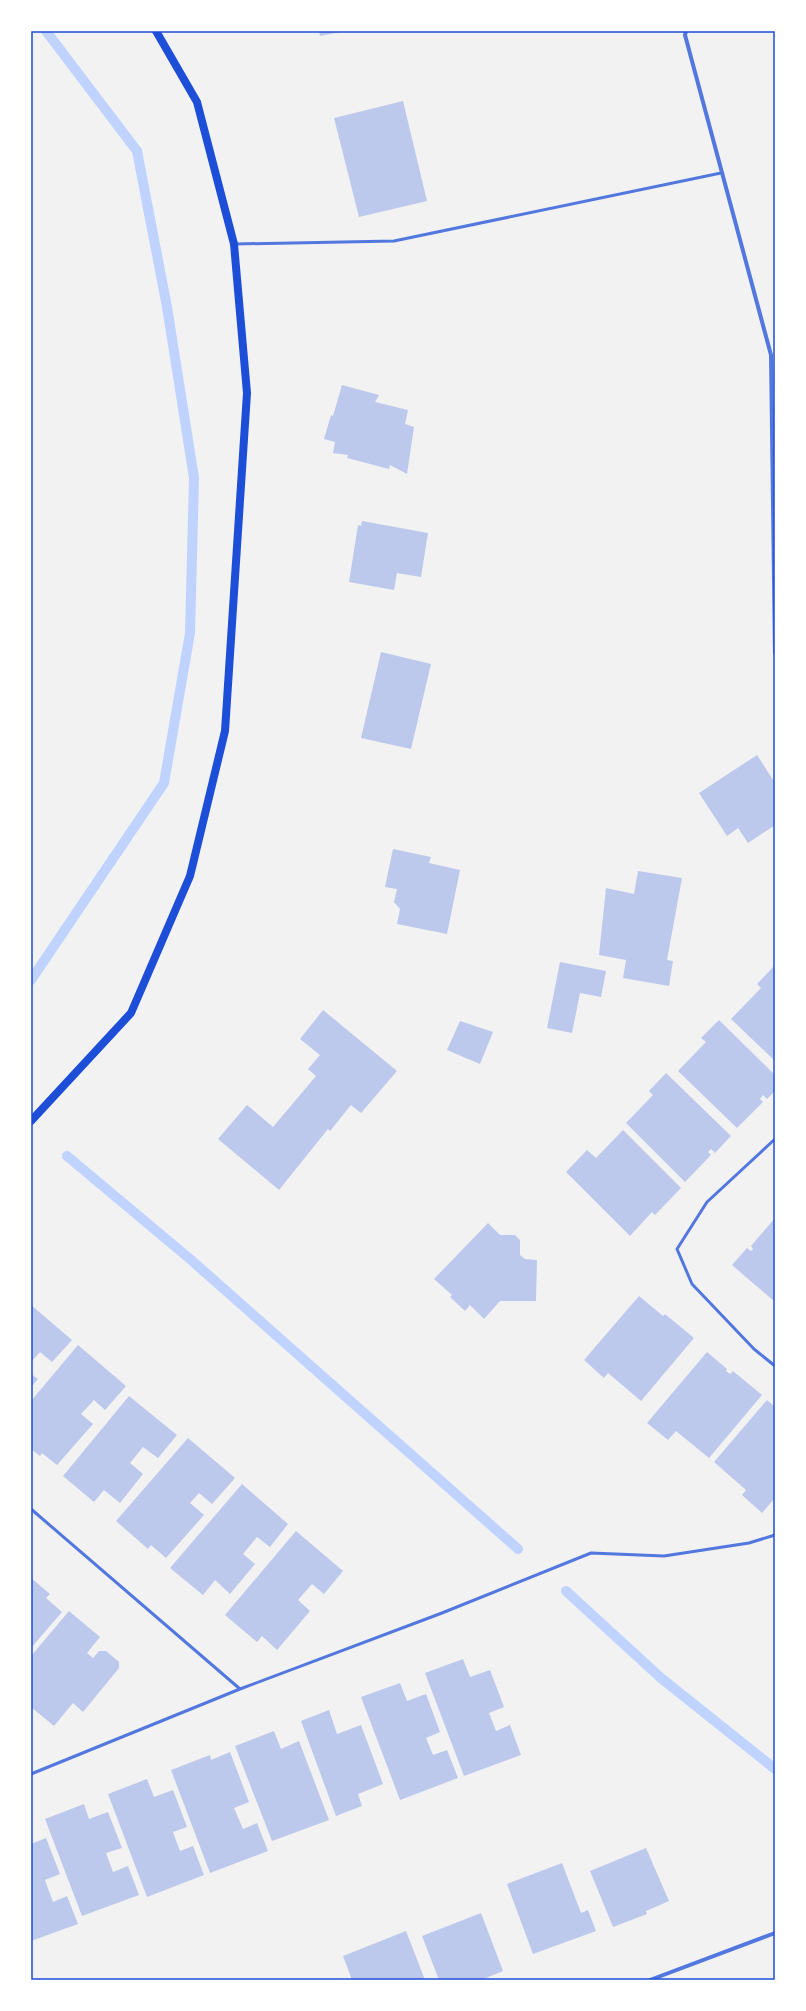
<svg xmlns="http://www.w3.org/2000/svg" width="806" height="2011" viewBox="0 0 806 2011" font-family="Raleway,sans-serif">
	<rect width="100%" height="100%" fill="#f2f2f2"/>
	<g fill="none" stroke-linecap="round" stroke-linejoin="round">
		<path stroke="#bfd3fe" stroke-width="10" d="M31,980L164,783L190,633L194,478L167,307L137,151L46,31
			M67,1156L190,1259L518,1549
			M566,1591L661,1678L775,1769"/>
	</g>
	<path fill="#bdc9ec" d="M319,31H341V32L320,36Z
		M403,101L427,201L359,217L334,118Z
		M342,385L379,395L375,402L408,410L405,424L414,427L407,474L390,465L389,469L347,458L348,455L333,453L335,442L324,439L331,415L333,416Z
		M362,521L428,533L421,577L397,573L394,590L349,582L358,525L361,526Z
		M381,652L431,664L411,749L361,738Z
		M757,755L775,783V825L748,843L738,828L727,836L699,793Z
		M393,849L431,857L429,863L460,870L447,934L397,924L400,909L394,902L397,889L385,887Z
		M638,871L682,878L667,960L673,961L669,986L623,978L626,960L599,955L606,888L634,894Z
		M560,962L606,971L601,997L580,993L572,1033L547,1028Z
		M775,965V1061L731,1019L761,988L757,984Z
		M323,1010L397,1071L361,1113L351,1105L330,1131L328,1129L279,1190L218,1139L247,1105L273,1127L316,1076L308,1069L320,1055L300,1039Z
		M719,1020L775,1075V1091L767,1099L763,1095L760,1099L763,1102L737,1128L678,1071L706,1042L701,1038Z
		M460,1021L493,1032L480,1064L447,1050Z
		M666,1073L731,1136L715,1153L711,1149L708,1152L711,1155L685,1182L626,1123L653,1095L649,1091Z
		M623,1130L681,1188L655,1215L652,1212L630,1236L566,1172L587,1150L596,1158Z
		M775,1218V1302L732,1265L747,1248L751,1251L753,1249L751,1246Z
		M488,1223L500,1235H515L520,1240V1255L525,1259L537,1260L536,1301H500L484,1319L470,1305L465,1311L450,1297L452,1295L434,1279Z
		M639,1296L663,1316L665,1314L694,1338L641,1401L608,1373L604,1378L584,1360Z
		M31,1305L72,1340L52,1362L40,1352L31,1362Z
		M78,1345L126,1386L105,1410L94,1400L81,1414L93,1424L57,1465L42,1453L40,1456L31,1449V1401Z
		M707,1352L727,1369L726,1371L730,1374L733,1371L762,1395L709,1458L676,1431L668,1440L647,1423Z
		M31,1374L38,1379L31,1387Z
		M129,1396L177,1435L158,1458L143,1447L130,1463L143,1474L120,1503L104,1490L94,1502L63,1476Z
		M767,1400L775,1407V1498L762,1513L742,1495L746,1490L714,1462Z
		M188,1438L235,1478L212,1504L199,1493L190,1503L204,1515L166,1558L151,1545L148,1549L116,1521Z
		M242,1484L288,1524L270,1547L257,1537L243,1554L255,1564L230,1594L215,1580L203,1595L170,1568Z
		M296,1531L343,1571L324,1594L312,1584L298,1600L310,1611L277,1650L262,1636L257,1642L225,1615Z
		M31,1578L50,1594L46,1598L62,1612L31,1648Z
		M69,1611L100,1637L87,1653L93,1658L99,1651H106L119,1662V1668L83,1712L73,1703L54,1726L31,1707V1656Z
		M463,1659L470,1677L490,1670L504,1707L489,1713L496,1731L510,1725L521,1755L464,1776L425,1673Z
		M400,1683L407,1701L426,1694L440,1732L426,1738L433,1755L447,1750L458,1778L400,1800L361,1697Z
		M329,1710L337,1734L361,1725L383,1784L358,1794L362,1806L336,1816L301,1721Z
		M274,1731L281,1749L299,1741L329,1820L272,1841L235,1746Z
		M230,1752L249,1802L234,1808L243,1829L257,1823L268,1851L210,1873L171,1770L210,1755L211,1760Z
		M147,1779L154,1797L173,1790L187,1827L173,1832L180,1851L193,1846L204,1875L147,1897L108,1794Z
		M84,1804L89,1819L108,1812L122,1848L106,1853L113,1872L128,1866L139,1895L82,1916L45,1819Z
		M46,1838L60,1874L45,1880L53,1902L67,1896L78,1924L31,1941V1844Z
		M646,1848L669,1901L646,1911L647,1914L613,1927L590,1871Z
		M562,1863L581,1913L588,1910L596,1931L533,1954L507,1884Z
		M481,1913L503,1971L481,1980H439L422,1936Z
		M406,1931L425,1980H352L343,1956Z"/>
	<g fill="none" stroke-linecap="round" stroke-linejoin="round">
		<path stroke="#5277de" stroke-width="3" d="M235,244L394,241L721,173
			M775,1139L707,1202L677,1249L692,1284L754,1349L775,1366
			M31,1509L240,1689
			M31,1774L240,1689L442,1613L591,1553L664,1556L749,1543L775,1535"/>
		<path stroke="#5277de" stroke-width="4" d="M686,31L685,35L771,355L775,653
			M650,1980L775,1933"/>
		<path stroke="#1d4ed8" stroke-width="8" d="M31,1121L131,1013L190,876L225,731L247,393L234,244L197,102L156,31"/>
	</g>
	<rect width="806" height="2011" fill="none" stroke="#ffffff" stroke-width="64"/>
	<rect x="32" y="32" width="742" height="1947" fill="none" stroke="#1d4ed8" stroke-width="1.5"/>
</svg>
